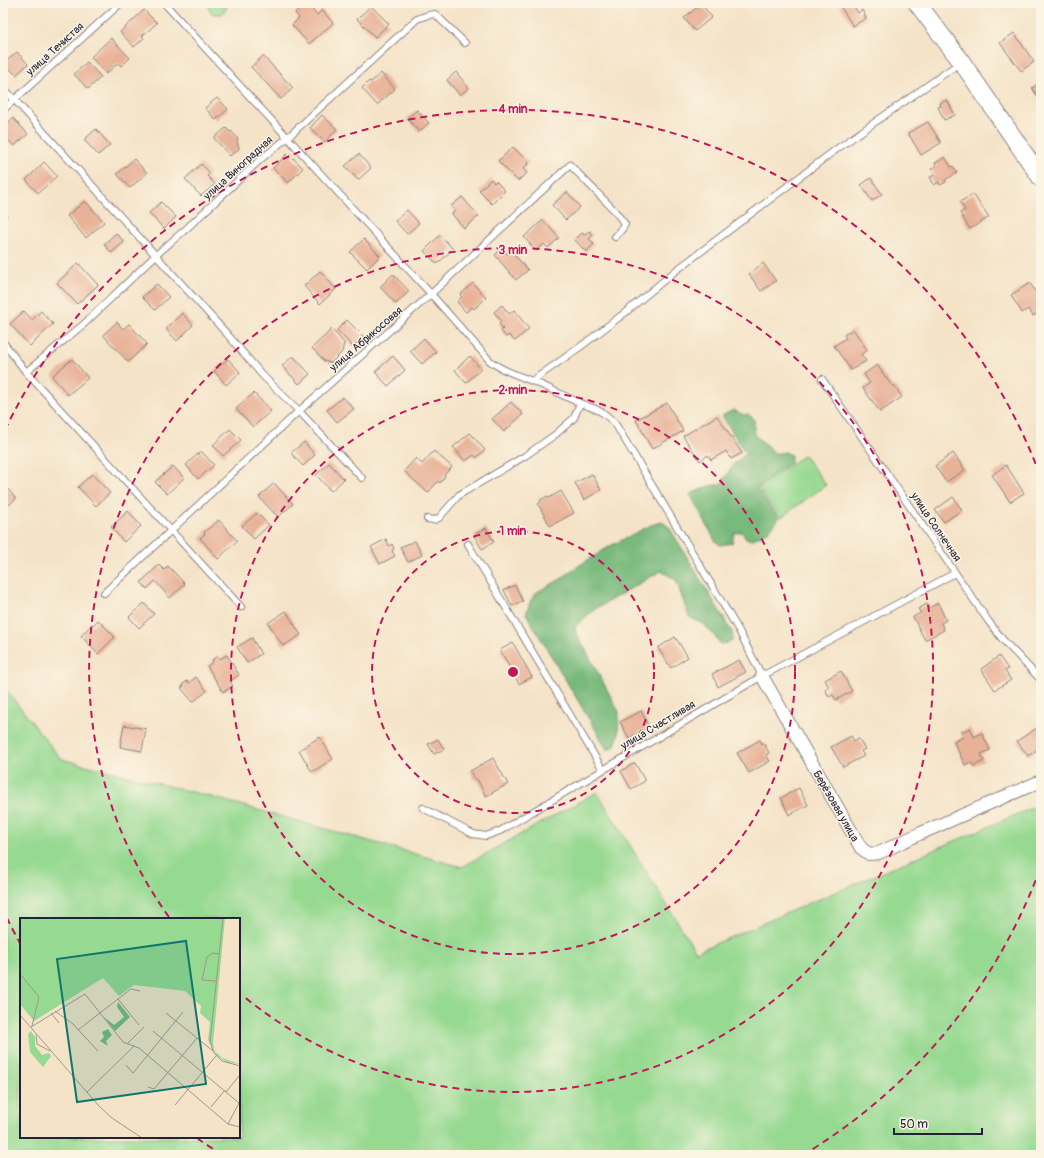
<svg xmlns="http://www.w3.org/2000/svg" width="1044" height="1158" viewBox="0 0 1044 1158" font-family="Pangolin,sans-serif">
	<rect width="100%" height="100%" fill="#fcf5e5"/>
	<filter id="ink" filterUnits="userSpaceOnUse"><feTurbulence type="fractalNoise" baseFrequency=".025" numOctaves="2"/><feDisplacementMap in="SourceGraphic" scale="8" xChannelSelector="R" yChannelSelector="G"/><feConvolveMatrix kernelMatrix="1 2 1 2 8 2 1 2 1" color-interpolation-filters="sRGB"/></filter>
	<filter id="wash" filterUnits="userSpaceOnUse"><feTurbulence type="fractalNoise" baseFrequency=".012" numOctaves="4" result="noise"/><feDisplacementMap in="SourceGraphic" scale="16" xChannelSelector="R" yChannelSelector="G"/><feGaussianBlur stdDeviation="0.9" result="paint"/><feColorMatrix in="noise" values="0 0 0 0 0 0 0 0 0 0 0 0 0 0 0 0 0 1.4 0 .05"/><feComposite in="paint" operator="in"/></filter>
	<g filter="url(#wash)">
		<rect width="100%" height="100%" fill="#f4e3c7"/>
		<path fill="#96d991" stroke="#5c7e66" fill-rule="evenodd" d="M208,3H227L226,9L222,14H213L209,9Z
			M804,455L826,485L780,518L758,488Z
			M3,686L61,759L204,795L462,867L597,792L696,952L1041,804V1155H3ZM21,919H239V1137H21Z"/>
		<path fill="#78b97b" stroke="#4d6e5b" d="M733,410L744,415L748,414L754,419V434L776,454L785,452L791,455V462L756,488L778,518C774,530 761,535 751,540L746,538L742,532H738L734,534L732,543L720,545L716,542L690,494L709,486L721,484L734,464L746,454L722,416Z
			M662,522L669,527L732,632L733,640L728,643L721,644L704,624L689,617L676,580L661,571L592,611L575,627L576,632L619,712L618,736L615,746L610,749H607L526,614L531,600L537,592L561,579L572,570L612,545L651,525Z"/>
		<g id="blocks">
			<path fill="#e8b298" d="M306,3L317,15L322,10L333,23L309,44L292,25L299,18L295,13Z
				M845,3H852L858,13L862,10L866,18L853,26L840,6Z
				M972,3H981L975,7Z
				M701,4L712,17L695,31L684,18Z
				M371,6L389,24L375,37L357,19Z
				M144,10L157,23L142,36L144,38L134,47L120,32Z
				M1014,33L1034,62L1021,71L1000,43Z
				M111,38L130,58L121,66L118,63L106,74L91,57Z
				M17,52L28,64L16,75L4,63Z
				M263,56L293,88L281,99L251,67Z
				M87,62L101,77L88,89L74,74Z
				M456,72L469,88L460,95L447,80Z
				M381,73L395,89L377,105L362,88L369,81L371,82Z
				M1041,82V101L1032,88Z
				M217,98L228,109L216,120L205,108Z
				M947,100L955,115L944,120L938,107L941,106L940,103Z
				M417,110L429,123L419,132L407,118Z
				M322,115L337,129L325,142L310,128Z
				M13,118L28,134L14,146L3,135V128Z
				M928,122L941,143L921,155L908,133Z
				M226,128L230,132L231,131L238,139L237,141L239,149L230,156L214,138Z
				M96,129L110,145L98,155L84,140Z
				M513,147L529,163L523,169L527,173L518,181L498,161Z
				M288,153L303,168L288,183L273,168Z
				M359,154L371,168L358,180L345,166Z
				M945,157L951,167L953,166L957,173L945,180L946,182L940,185L939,182L934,185L930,177L935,175L931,169L936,166L935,163Z
				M134,159L147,173L130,188L117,174Z
				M44,162L57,176L38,193L26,180Z
				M201,164L210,173L207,176L215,184L201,196L185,179Z
				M871,178L882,194L872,201L861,185Z
				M491,179L494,183L496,181L505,191L492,204L479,191Z
				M567,192L580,207L566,220L552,205Z
				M973,194L989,217L970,229L960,213L965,210L960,202Z
				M462,197L479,216L464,228L452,214L455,211L451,206Z
				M85,201L104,222L86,238L67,216Z
				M161,202L176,217L164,229L149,213Z
				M407,210L419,223L407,234L395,221Z
				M3,212L7,216L3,220Z
				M543,220L559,238L548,248L544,244L536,251L524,237Z
				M589,231L593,235L589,239L594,244L586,252L575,240L582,233L584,235Z
				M116,233L124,242L111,253L104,244Z
				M440,235L453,249L437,264L424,251Z
				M364,239L380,256L367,269L350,252Z
				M502,248L507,254L511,251L528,270L516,280L495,255Z
				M78,263L98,285L77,304L57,283Z
				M763,263L776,281L761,291L749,274Z
				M320,271L336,289L320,304L304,286Z
				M393,274L409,291L396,304L380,287Z
				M473,283L486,298L474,309L472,307L466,312L457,302L462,297L460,295Z
				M1030,283L1041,302V311L1033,316L1028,309L1022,313L1011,295Z
				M157,284L169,297L155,310L142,297Z
				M502,305L509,314L514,310L529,329L515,341L509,335L506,337L501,331L503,329L499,324L501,321L494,312Z
				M24,311L32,320L41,311L53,324L30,346L10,324Z
				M182,313L193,325L177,341L166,329Z
				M347,320L364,337L353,347L337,330Z
				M117,322L123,329L129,324L147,344L128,362L103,335Z
				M332,329L344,343L342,352L331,363L324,361L312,348Z
				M853,329L867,350L861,354L866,361L851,370L834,346L846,338L844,335Z
				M424,338L436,352L422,364L410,351Z
				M293,356L310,374L299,384L282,366Z
				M393,356L405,370L388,386L375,372Z
				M470,356L481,369L466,383L455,370Z
				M72,359L88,378L68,395L52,376Z
				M228,359L240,372L226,385L214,371Z
				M877,365L892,386L894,385L902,397L880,412L863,388L870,383L864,374Z
				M254,393L271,411L253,427L236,409Z
				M343,397L354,409L337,422L327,410Z
				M511,402L523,414L504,432L492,419Z
				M667,403L683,431L652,449L636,420Z
				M717,416L742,453L731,459L726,451L711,460L708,455L700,461L683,436Z
				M230,429L241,440L223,456L213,445Z
				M470,433L485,450L476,458L474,455L465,461L453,447Z
				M304,442L315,455L303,466L291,453Z
				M201,451L214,465L198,479L186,465Z
				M434,451L452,467L444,475L445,476L440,483L438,481L428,493L404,471L416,458L422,464Z
				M953,453L965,470L946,482L935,466Z
				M329,463L344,479L331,491L316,475Z
				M1006,465L1024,493L1010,502L992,475Z
				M173,466L184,478L167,494L155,482Z
				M92,474L110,493L96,506L78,487Z
				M592,474L601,490L584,500L575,483Z
				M3,483L16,499L3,510Z
				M274,483L293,504L278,517L259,497Z
				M561,491L574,513L550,526L538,504L541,502L540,500L548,496L549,498Z
				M953,497L962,510L944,522L935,510Z
				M128,511L141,526L124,542L111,527Z
				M257,513L269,525L254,539L242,526Z
				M219,520L237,541L218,559L200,538L205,534L204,532Z
				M486,528L494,542L482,549L474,535Z
				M386,539L389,546L392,544L394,549L392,551L395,556L380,564L371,547Z
				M415,541L422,555L408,562L400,547Z
				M159,565L164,570L168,566L185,584L170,598L155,581L147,589L141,582Z
				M515,585L523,601L512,606L504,590Z
				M144,603L154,614L139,628L129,617Z
				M938,603L946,620L941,623L944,630L925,640L913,617L921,613L918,609L927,604L929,608Z
				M286,611L301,635L283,646L268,623Z
				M98,620L115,637L98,654L81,636L92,624L93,625Z
				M675,637L688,657L671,668L658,648Z
				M252,638L261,654L247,663L237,647Z
				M513,643L532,677L519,684L500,650Z
				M227,655L239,675L230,681L233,686L223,692L207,666L213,662L212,660L218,656L220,659Z
				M999,656L1008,669L1005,671L1011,680L995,690L981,669Z
				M739,660L746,672L718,687L712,674Z
				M841,671L852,691L836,700L833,695L829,697L825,689L829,687L825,680Z
				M196,677L207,691L193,702L181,688L184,686L182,685L187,681L189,683Z
				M641,711L649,727L629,738L620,722Z
				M124,725L146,729L142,751L120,747Z
				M1040,726L1041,728V747L1028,756L1017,741Z
				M970,728L974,737L982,733L990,750L981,754L984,761L973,766L971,762L965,765L954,742L963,737L961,732Z
				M851,736L854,741L859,739L865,749L861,751L864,756L843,767L831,747Z
				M320,737L333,759L312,772L299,750Z
				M438,739L444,749L434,754L428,744Z
				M760,740L762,744L764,743L769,753L766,755L770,761L749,773L737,753Z
				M493,758L508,784L486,796L477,779L475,780L470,771Z
				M635,763L645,781L631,789L621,771Z
				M799,788L808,805L789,815L781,798Z"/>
		</g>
	</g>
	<g filter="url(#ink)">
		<use href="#blocks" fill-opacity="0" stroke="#8b8281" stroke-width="1"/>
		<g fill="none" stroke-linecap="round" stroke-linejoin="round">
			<g stroke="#8b8281" stroke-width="8">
				<path id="service" d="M164,3L431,294L490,361C504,372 516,374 532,381C548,387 563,396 580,403C597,410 603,410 616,425L738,629L762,676
					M3,87L227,334L263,376L299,411L362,478
					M3,110L121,3
					M3,342L26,372L241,607
					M26,372L84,324L156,255L186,229L261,159L287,138L417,19L428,15L435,14L465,43
					M822,379L989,622L1003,640L1041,680
					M532,381L580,347L626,312L674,272L838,148L961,62
					M427,519L434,520L439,518L459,495L525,456L556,434L574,418L580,403
					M468,544L603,770L762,676L955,573
					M104,593L299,411L431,294L570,165L614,210L625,224L623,228L615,237
					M423,808L473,834L486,836L500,831L603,770"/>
			</g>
			<g stroke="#8b8281" stroke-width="14">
				<path id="minor" d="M762,676L861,848L869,854L879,853L919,834L1041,781"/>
			</g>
			<g stroke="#8b8281" stroke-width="19">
				<path id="secondary" d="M917,3L961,61L1041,178"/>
			</g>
			<use href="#service" stroke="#fff" stroke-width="6"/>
			<use href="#minor" stroke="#fff" stroke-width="12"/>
			<use href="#secondary" stroke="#fff" stroke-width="17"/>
		</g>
	</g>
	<g fill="none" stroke="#c2185b" stroke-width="2" stroke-dasharray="7 5">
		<circle cx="513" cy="672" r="141"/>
		<circle cx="513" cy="672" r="282"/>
		<path d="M169 917A422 422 0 1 1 242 995"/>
		<path d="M1040 869A563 563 0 0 1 803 1155M223 1155A563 563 0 0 1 198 1139M21 945A563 563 0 0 1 5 914M5 430A563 563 0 0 1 1040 475"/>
	</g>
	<g text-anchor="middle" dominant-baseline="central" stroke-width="3" stroke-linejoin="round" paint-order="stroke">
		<g font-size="11" fill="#22223b" stroke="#fcf5e5">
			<text transform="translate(55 49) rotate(-42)">улица Тенистая</text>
			<text transform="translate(238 168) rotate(-42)">улица Виноградная</text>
			<text transform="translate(366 339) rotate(-41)">улица Абрикосовая</text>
			<text transform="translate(936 527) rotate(56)">улица Солнечная</text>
			<text transform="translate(658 725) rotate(-31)">улица Счастливая</text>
			<text transform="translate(836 806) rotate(60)">Берёзовая улица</text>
		</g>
	</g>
	<g transform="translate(20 918)">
		<rect width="220" height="220" fill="#f4e3c7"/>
		<path d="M0,0H205L193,125L194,132L202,140L220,146L207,144L197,138L188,122L190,104L180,95L181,88L165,73L114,67L99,78L83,60L14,103L0,86ZM11,113L15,119V128L22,137L29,135L31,138L23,149L10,134L8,116Z" fill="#96d991"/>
		<path d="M98,84L110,99L95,113L84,99L94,107L104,99L97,89ZM88,111L92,117L86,123L88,128L80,123L84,119L82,114Z" fill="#78b97b"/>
		<path fill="none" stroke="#a0968f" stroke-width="1" d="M203,0L190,124L194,135L202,143L220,148M0,56L19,79L12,108M196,63L182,62L187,39L193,35L199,36M98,81L111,71L120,73M35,93L53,106L78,133M31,95L39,105M146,95L193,133M0,97L78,187L92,200L122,220M11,109L65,76L103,124L119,130L208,206L220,209M58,112L98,81L119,107M133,113L219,185L208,206M16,117L17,126L30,133M107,126L124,109M106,147L113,155L163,94M128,169L134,171L177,120M67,174L114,128M206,174L219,158M155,187L196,138M191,189L205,172"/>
		<path fill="#0f766e" fill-opacity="0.15" stroke="#0f766e" stroke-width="2" d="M166,23L186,166L57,184L37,41Z"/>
		<rect width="220" height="220" fill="none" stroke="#22223b" stroke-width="2"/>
	</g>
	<circle cx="513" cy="672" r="6" fill="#c2185b" stroke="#fcf5e5" stroke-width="2"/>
	<g font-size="12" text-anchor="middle" font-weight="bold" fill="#c2185b" stroke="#fcf5e5" stroke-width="3" stroke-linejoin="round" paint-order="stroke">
		<text x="513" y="113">4 min</text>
		<text x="513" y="254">3 min</text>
		<text x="513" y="394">2 min</text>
		<text x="513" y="535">1 min</text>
	</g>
	<rect width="1044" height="1158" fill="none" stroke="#fcf5e5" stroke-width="16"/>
	<path d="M894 1128v6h88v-6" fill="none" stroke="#22223b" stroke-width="2"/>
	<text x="900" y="1128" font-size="12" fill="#22223b" stroke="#fcf5e5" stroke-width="3" paint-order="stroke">50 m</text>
</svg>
